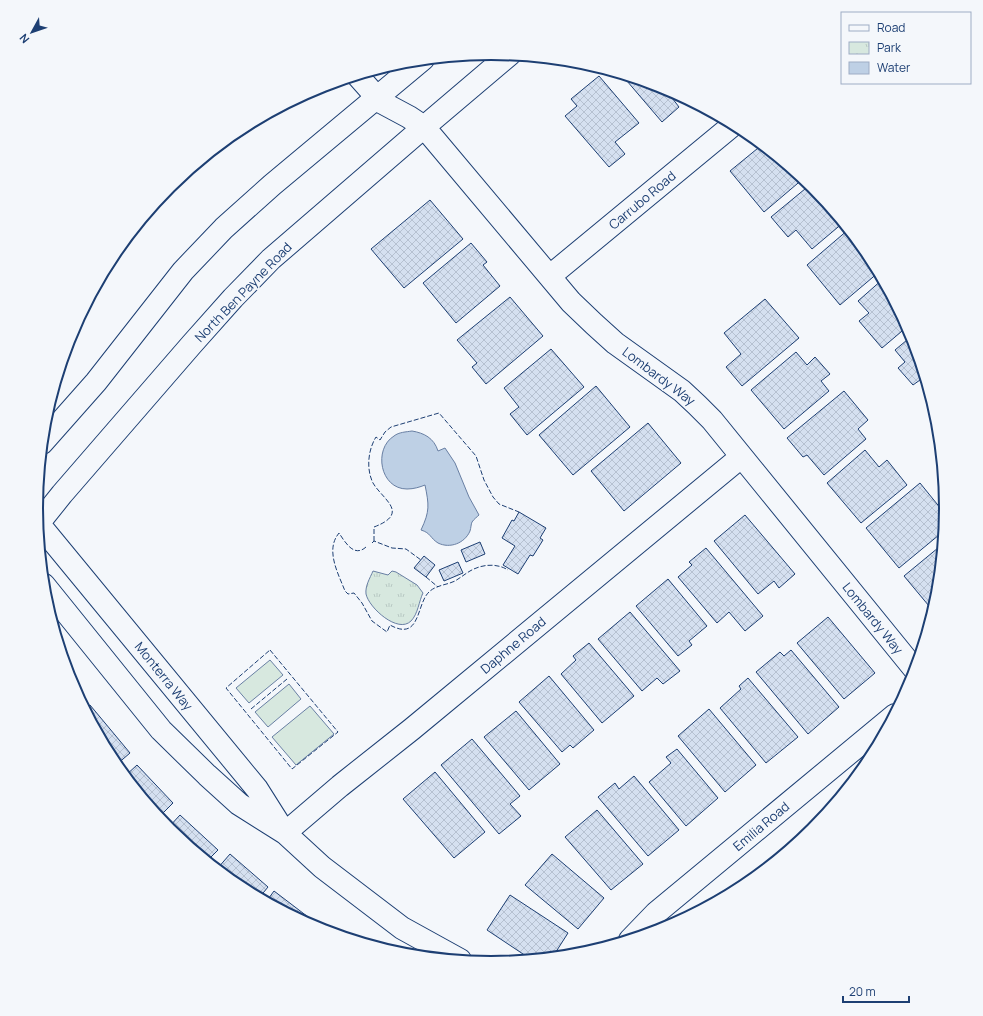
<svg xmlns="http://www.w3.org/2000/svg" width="983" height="1016" viewBox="0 0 983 1016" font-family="Manrope,sans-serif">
	<defs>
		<pattern id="park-tufts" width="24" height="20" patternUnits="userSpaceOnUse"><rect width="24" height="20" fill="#d7e8df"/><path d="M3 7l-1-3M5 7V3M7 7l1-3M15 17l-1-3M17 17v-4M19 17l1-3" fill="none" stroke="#b8c8c3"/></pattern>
		<pattern id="building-cross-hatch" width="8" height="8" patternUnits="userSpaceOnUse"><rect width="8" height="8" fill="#d5e0f0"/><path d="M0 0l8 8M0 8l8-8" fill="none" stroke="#b6c1d1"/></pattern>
	</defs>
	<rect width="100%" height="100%" fill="#f4f7fb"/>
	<path fill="url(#park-tufts)" stroke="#687fa3" d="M373,571L388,575L392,571L396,572L417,585L423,593C419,601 418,614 411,621C398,634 369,608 366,594C365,586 370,578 373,571Z"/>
	<path fill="#d7e8df" stroke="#687fa3" d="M270,660L283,675L249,703L236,688Z
		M289,684L301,699L268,727L255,712Z
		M310,706L334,734L296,765L272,737Z"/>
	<path fill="#bed0e5" stroke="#687fa3" d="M412,431C424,433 434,438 438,451L445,448L455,463L469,497L479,515C477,517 474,519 472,522C471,524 471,528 470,531C465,543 450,549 438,543C430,538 431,533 421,530C430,511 429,505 425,485C420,487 414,489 407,489C380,489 373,449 394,436C399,432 406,432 412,431Z"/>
	<path fill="url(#building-cross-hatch)" stroke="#1d3f73" d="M621,74L666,87L673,91L669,94L679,107L662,122Z
		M599,76L639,123L615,142L625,154L609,167L565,116L577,106L571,99Z
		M763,144L804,178L764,212L730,171Z
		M811,184L844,222L812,249L796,230L788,237L771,217Z
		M430,200L463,239L404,288L371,249Z
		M849,229L870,255L879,272L840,305L807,265Z
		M471,243L487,262L483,265L500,286L456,323L423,283Z
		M883,279L908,326L882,348L859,321L869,313L858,301Z
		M510,297L543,336L486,384L472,367L477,363L457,340Z
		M765,299L799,338L742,386L726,367L741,354L724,333Z
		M913,335L929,388L927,389L920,380L913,385L898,368L905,362L895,350Z
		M551,349L584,387L527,435L510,414L519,407L504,388Z
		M796,352L807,365L815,357L830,374L821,381L829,391L784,429L751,390Z
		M596,386L630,427L573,475L539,435Z
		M844,391L868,420L858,429L866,439L824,475L807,455L803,457L787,438Z
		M648,423L681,463L624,511L591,471Z
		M865,450L879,467L887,460L907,485L861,523L827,483Z
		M920,483L946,515L945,530L899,568L866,528Z
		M519,512L546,528L540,538L543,540L533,556L530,555L518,574L503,565L515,546L502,538L512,520L514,521Z
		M745,515L795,574L779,588L774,581L758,594L714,541Z
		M480,542L485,554L466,562L461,550Z
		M944,543L938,597L934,612L904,576Z
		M706,548L763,616L745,631L729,612L717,623L678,577L692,565L689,562Z
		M424,556L435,565L426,577L414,568Z
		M458,562L463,573L444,581L439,570Z
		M668,579L707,626L689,641L692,645L678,656L636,606Z
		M630,612L680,671L663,684L657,678L642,691L598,639Z
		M828,617L875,673L844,699L797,643Z
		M589,643L634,696L602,723L561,674L576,660L573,656Z
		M791,650L839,707L808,734L756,672L780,652L784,656Z
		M549,676L594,730L573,748L570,745L562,752L519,702Z
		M748,678L798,737L766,763L720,708L741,689L739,686Z
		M90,705L130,753L116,765L85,709Z
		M709,709L756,765L725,792L678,736Z
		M516,711L560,764L529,790L484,737Z
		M472,739L520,796L510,804L521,816L499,834L441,765Z
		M677,749L718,798L686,826L649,782L671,763L666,757Z
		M137,765L173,803L159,817L125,776Z
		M435,772L485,832L454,858L403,799Z
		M634,776L679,830L648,856L598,797L615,783L619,789Z
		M597,810L643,864L611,890L565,837Z
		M180,815L218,850L207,861L168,828Z
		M230,854L268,887L259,898L238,887L217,869Z
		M552,854L604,898L578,929L525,885Z
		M274,891L316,923L313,927L266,902Z
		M510,895L568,933L552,958L532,960L487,930Z"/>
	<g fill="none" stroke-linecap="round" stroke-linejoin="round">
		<g stroke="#1d3f73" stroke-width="24">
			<path id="minor" d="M357,75L381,102L409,117L424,127L571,302L594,324L615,343L682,391L697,405L712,420L916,671
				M550,276L734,124
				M42,443L96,382L183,271L224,228L272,185L423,59
				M38,523L257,789L281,827
				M38,524L62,494L192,344L233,298L271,259L424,127L510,54
				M44,585L161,730L207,775L239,804L285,833L322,867L402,928L460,960
				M285,833L340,786L412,729L741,457
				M630,940L656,913L895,715"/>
		</g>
		<use href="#minor" stroke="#f4f7fb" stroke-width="22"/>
		<path stroke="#1d3f73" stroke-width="1" stroke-dasharray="5 2" stroke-linecap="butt" d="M374,541V527C411,513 382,499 373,483C366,469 368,450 376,437L380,440L385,432L391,427L439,413L476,456L484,480L493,497L499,504L519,512
			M372,543L374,541L392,548L406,549L421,560
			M366,547C354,558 345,542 339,533C325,550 338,573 345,591L348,594L354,593L362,603L372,621L387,632L390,625C421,642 416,604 429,592C436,585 447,585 455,581C460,578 465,574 470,571C482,564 497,563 508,570
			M426,577L438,587
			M270,650L338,732L292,769L226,688Z
			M251,709L287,679"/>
	</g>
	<g text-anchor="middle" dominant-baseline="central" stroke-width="3" stroke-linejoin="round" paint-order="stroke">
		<g font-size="13" fill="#1d3f73" stroke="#f4f7fb">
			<text transform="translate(642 200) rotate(-40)">Carrubo Road</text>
			<text transform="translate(243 292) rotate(-46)">North Ben Payne Road</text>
			<text transform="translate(659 376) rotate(37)">Lombardy Way</text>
			<text transform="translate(873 618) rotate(51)">Lombardy Way</text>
			<text transform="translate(513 645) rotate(-40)">Daphne Road</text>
			<text transform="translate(164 676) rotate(51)">Monterra Way</text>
			<text transform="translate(761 826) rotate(-40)">Emilia Road</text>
		</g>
	</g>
	<path d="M0 0H983V1016H0ZM43 508a448 448 0 1 1 896 0a448 448 0 1 1-896 0Z" fill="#f4f7fb" fill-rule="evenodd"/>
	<path fill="none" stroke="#1d3f73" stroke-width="2" d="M43 508a448 448 0 1 1 896 0a448 448 0 1 1-896 0Z"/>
	<rect x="841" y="12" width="130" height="72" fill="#f4f7fb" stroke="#9eadc5"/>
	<rect x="849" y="25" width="20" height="6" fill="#f4f7fb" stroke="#9eadc5"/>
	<text x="877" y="32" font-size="12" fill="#1d3f73">Road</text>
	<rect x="849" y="42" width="20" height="12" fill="url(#park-tufts)" stroke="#9eadc5"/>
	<text x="877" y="52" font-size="12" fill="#1d3f73">Park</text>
	<rect x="849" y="62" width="20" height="12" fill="#bed0e5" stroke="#9eadc5"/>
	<text x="877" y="72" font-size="12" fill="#1d3f73">Water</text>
	<g transform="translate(32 32) rotate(230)" stroke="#f4f7fb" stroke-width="3" paint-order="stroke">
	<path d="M0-3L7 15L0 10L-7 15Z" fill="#1d3f73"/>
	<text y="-6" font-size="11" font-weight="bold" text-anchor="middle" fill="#1d3f73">N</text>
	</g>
	<path d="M843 996v6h66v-6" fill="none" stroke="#1d3f73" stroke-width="2"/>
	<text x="849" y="996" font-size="12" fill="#1d3f73" stroke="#f4f7fb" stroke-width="3" paint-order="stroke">20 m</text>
</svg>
